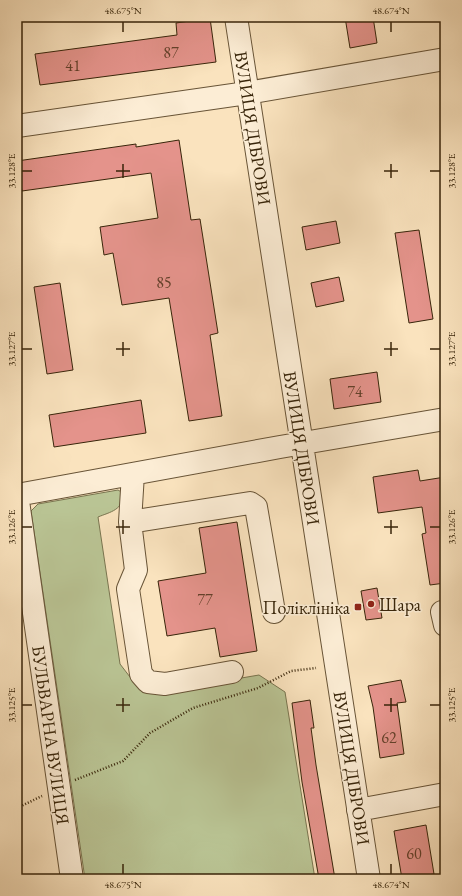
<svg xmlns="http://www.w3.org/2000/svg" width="462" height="896" viewBox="0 0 462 896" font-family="'EB Garamond',serif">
	<rect width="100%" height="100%" fill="#fae3be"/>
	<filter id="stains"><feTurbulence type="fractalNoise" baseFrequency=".005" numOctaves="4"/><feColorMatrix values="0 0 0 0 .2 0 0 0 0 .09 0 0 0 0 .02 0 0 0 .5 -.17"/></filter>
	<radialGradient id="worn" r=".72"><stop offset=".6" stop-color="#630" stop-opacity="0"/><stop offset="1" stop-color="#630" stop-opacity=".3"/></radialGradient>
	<path fill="#bac595" stroke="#797550" d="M118,490L123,493C124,510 110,512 98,517L120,664L140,690L183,688L259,675L285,692L315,879H247L240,876L219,879H85L31,511L38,504Z"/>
	<path fill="#e4938b" stroke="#38250a" d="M345,17H373L377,43L350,48Z
		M210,18L216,62L40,85L35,54L177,35L176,23Z
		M179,140L191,220L200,219L218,333L210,335L222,416L189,421L169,298L122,305L113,253L104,255L100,227L158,218L151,173L22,191L17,161L136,144V147Z
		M336,221L340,243L306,250L302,227Z
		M419,230L433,319L409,323L395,233Z
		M339,277L344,301L316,307L311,283Z
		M60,283L73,370L47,374L34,287Z
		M377,372L381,402L334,409L330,379Z
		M141,400L146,433L54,447L49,415Z
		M418,470L420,481L445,477V583L430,585L422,534L426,533L422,507L378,513L373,477Z
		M237,522L257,651L220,657L215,628L167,636L158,581L206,573L199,528Z
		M377,588L382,618L366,620L361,591Z
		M401,680L406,702L397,703L404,754L380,758L373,707L368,686Z
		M310,700L314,728H311L316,765L335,879H319L302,782L292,703Z
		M426,825L434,874L402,879L394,831Z"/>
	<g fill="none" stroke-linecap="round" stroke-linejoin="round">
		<g stroke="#685437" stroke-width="24">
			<path id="minor" d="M236,17L369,879
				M17,126L247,93L445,59
				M17,494L72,879
				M17,495L280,447L445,419
				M130,522L133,474
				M445,612H442L445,625
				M232,672L165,684L148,682L141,674L128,589L136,570L130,522L250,503L256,507L274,612
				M358,810L445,794"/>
		</g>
		<path stroke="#38250a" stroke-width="2.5" stroke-dasharray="1 2" stroke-linecap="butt" d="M293,609L306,606
			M75,780L123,761L150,733L193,708L258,688L291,671L316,668
			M17,808L42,796"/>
		<use href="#minor" stroke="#fcedd5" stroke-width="22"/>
	</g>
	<path fill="none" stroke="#38250a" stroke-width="1.5" d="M123,22V32M391,22V32M123,164V178M391,164V178M22,171H32M116,171H130M384,171H398M430,171H440M123,342V356M391,342V356M22,349H32M116,349H130M384,349H398M430,349H440M123,520V534M391,520V534M22,527H32M116,527H130M384,527H398M430,527H440M123,698V712M391,698V712M22,705H32M116,705H130M384,705H398M430,705H440M123,864V874M391,864V874"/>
	<g fill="#8f2418" stroke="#fcedd5" stroke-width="1.5">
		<circle cx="371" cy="604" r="4"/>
		<rect x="354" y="603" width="8" height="8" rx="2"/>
	</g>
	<g text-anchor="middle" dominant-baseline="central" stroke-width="3" stroke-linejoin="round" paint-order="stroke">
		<g font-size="16" fill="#63402a">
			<text x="171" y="52">87</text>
			<text x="73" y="65">41</text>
			<text x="164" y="282">85</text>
			<text x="355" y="391">74</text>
			<text x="205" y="599">77</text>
			<text x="389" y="737">62</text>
			<text x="414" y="853">60</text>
		</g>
		<g font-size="18" fill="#38250a" stroke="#fcedd5">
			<text transform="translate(253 128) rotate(81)">ВУЛИЦЯ ДІБРОВИ</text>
			<text transform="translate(302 448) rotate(81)">ВУЛИЦЯ ДІБРОВИ</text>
			<text transform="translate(51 735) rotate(82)">БУЛЬВАРНА ВУЛИЦЯ</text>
			<text transform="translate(352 768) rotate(81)">ВУЛИЦЯ ДІБРОВИ</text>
		</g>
		<g font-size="18" fill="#38250a" stroke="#fcedd5" text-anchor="start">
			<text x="379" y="604">Шара</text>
			<text x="350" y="607" text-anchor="end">Поліклініка</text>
		</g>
	</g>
	<rect width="462" height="896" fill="none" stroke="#fae3be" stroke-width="44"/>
	<rect x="22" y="22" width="418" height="852" fill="none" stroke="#38250a" stroke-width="1.5"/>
	<g font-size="10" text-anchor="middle" fill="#38250a">
		<text x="123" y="14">48.675°N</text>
		<text x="391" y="14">48.674°N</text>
		<text transform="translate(451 171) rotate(-90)" y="4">33.128°E</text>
		<text transform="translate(11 171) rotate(-90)" y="4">33.128°E</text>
		<text transform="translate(451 349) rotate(-90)" y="4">33.127°E</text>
		<text transform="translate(11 349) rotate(-90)" y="4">33.127°E</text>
		<text transform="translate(451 527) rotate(-90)" y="4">33.126°E</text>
		<text transform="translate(11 527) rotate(-90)" y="4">33.126°E</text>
		<text transform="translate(451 705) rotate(-90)" y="4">33.125°E</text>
		<text transform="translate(11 705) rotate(-90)" y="4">33.125°E</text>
		<text x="123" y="888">48.675°N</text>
		<text x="391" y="888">48.674°N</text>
	</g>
	<rect width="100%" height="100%" filter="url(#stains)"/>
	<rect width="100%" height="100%" fill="url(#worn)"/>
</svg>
